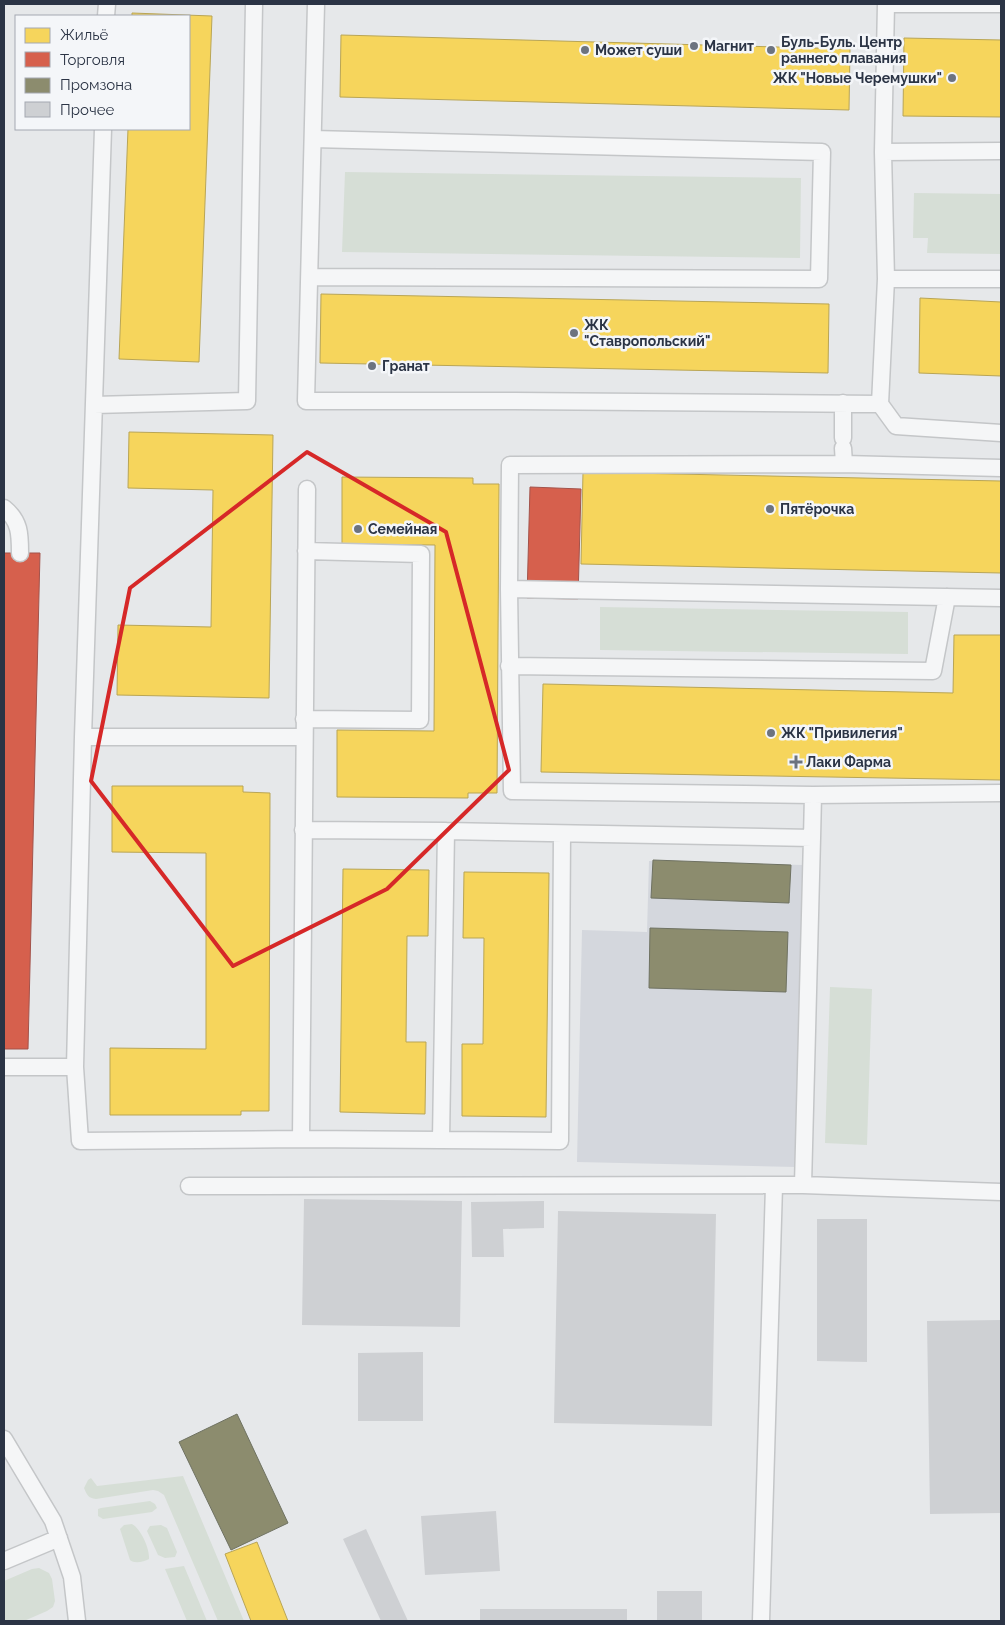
<svg xmlns="http://www.w3.org/2000/svg" width="1005" height="1625" viewBox="0 0 1005 1625" font-family="Raleway,sans-serif">
	<rect width="100%" height="100%" fill="#e6e8ea"/>
	<path fill="#d4d7dd" d="M649,861L803,865L796,1167L577,1162L582,930L647,932Z"/>
	<path fill="#d6ded6" d="M345,172L801,178L800,258L342,252Z
		M914,193L1001,194V254L927,253L928,238H913Z
		M600,607L908,612V654L600,650Z
		M830,987L872,989L867,1145L825,1143Z
		M183,1476L244,1621H218L164,1495L158,1491L153,1490L96,1499C88,1498 87,1495 84,1488L88,1480L91,1478L97,1486Z
		M150,1501L155,1504L157,1508L152,1512L103,1519L98,1516V1509L101,1508Z
		M132,1524C141,1529 150,1549 149,1559C144,1562 134,1564 130,1560L120,1529L124,1525Z
		M161,1525L167,1528L177,1552L175,1557L165,1558L158,1555L147,1531L150,1526Z
		M184,1566L207,1621H187L165,1569Z
		M39,1568L49,1573L52,1579L55,1601L53,1607L47,1611L24,1621H4V1581L32,1569Z"/>
	<path fill="#f6d55c" stroke="#b9a555" d="M132,13L212,16L199,362L119,359L128,129H189V16H132Z
		M341,35L850,49L849,110L340,97Z
		M904,38L1001,40V117L903,116Z
		M321,294L829,304L828,373L320,363Z
		M920,298L1001,302V376L919,373Z
		M129,432L273,435L269,698L117,695L118,625L211,627L213,490L128,488Z
		M583,472L1001,481V573L581,564Z
		M342,477L473,478V484H499L497,793H468V798L337,797V730L434,731L435,545L342,544Z
		M954,635H1001V780L541,772L543,684L953,693Z
		M112,786H243V792L270,793L269,1111H241V1115H110V1048L206,1049V853L112,852Z
		M343,869L429,870L428,936H407L406,1042H426L425,1114L340,1112Z
		M464,872L549,873L546,1117L462,1116V1044H483L484,938H463Z
		M257,1542L288,1621H251L225,1554Z"/>
	<path fill="#d6604d" stroke="#a3534b" d="M530,487L581,489L578,599L527,598Z
		M4,553H40L28,1049H4Z"/>
	<path fill="#8c8c6e" stroke="#6f7262" d="M653,860L791,865L789,903L651,898Z
		M650,928L788,932L786,992L649,988Z
		M237,1414L288,1523L231,1550L179,1442Z"/>
	<path fill="#ced0d3" d="M304,1199L462,1201L460,1327L302,1325Z
		M544,1201V1228L503,1229L504,1257H472L471,1202Z
		M558,1211L716,1214L712,1426L554,1423Z
		M817,1219H867V1362L817,1361Z
		M1001,1320V1513L930,1514L927,1321Z
		M423,1352V1421H358V1353Z
		M496,1511L500,1571L425,1575L421,1516Z
		M366,1529L408,1621H381L343,1539Z
		M657,1591H702V1621H657Z
		M480,1609H627V1621H480Z"/>
	<g fill="none" stroke-linecap="round" stroke-linejoin="round">
		<g stroke="#c4c6c8" stroke-width="19">
			<path id="service" d="M316,4L306,401H515L880,404L896,426L1001,433
				M106,16L107,4
				M883,152L1001,151
				M310,277L819,279L822,152L313,139
				M886,279H1001
				M880,404L886,279L883,152L886,4H1001
				M94,405L247,401L254,4
				M843,438V403
				M844,464L1001,468
				M307,489L301,1139L441,1140
				M4,508C20,521 20,534 20,553
				M509,589L1001,598
				M509,666L933,671L947,597
				M304,719L420,720L421,554L306,551
				M83,737L103,129
				M813,795L1001,793
				M303,830L446,831L812,838L803,1185
				M446,831L441,1140L560,1141L562,834
				M812,838L813,795L512,791L509,589L510,465L844,464L843,448
				M4,1067H75L83,737H304
				M75,1067L80,1141L301,1139
				M189,1186L803,1185L1001,1192
				M4,1439L53,1521L72,1577L77,1621
				M4,1561L59,1538
				M761,1621L774,1186"/>
		</g>
		<use href="#service" stroke="#f5f6f7" stroke-width="16"/>
	</g>
	<path fill="none" stroke="#d62828" stroke-width="4" stroke-linejoin="round" d="M307,452L446,532L509,770L387,889L233,966L91,781L130,588Z"/>
	<g fill="#6c737f" stroke="#f4f6f9" stroke-width="2">
		<circle cx="694" cy="46" r="5"/>
		<circle cx="585" cy="50" r="5"/>
		<circle cx="771" cy="50" r="5"/>
		<circle cx="952" cy="78" r="5"/>
		<circle cx="574" cy="333" r="5"/>
		<circle cx="372" cy="366" r="5"/>
		<circle cx="770" cy="509" r="5"/>
		<circle cx="358" cy="529" r="5"/>
		<circle cx="771" cy="733" r="5"/>
		<path d="M793.5 754.5h5v5h5v5h-5v5h-5v-5h-5v-5h5z"/>
	</g>
	<g text-anchor="middle" dominant-baseline="central" stroke-width="5" stroke-linejoin="round" paint-order="stroke">
		<g font-size="14" font-weight="bold" fill="#2b3445" stroke="#f4f6f9" text-anchor="start">
			<text x="781" y="42">Буль-Буль. Центр<tspan x="781" dy="16">раннего плавания</tspan></text>
			<text x="704" y="46">Магнит</text>
			<text x="595" y="50">Может суши</text>
			<text x="942" y="78" text-anchor="end">ЖК "Новые Черемушки"</text>
			<text x="584" y="325">ЖК<tspan x="584" dy="16">"Ставропольский"</tspan></text>
			<text x="382" y="366">Гранат</text>
			<text x="780" y="509">Пятёрочка</text>
			<text x="368" y="529">Семейная</text>
			<text x="781" y="733">ЖК "Привилегия"</text>
			<text x="806" y="762">Лаки Фарма</text>
		</g>
	</g>
	<rect width="1005" height="1625" fill="none" stroke="#2b3445" stroke-width="10"/>
	<rect x="15" y="15" width="175" height="115" fill="#f4f6f9" stroke="#a4a8b1"/>
	<rect x="25" y="28" width="25" height="15" fill="#f6d55c" stroke="#a4a8b1"/>
	<text x="60" y="40" font-size="15" fill="#2b3445">Жильё</text>
	<rect x="25" y="52" width="25" height="15" fill="#d6604d" stroke="#a4a8b1"/>
	<text x="60" y="65" font-size="15" fill="#2b3445">Торговля</text>
	<rect x="25" y="78" width="25" height="15" fill="#8c8c6e" stroke="#a4a8b1"/>
	<text x="60" y="90" font-size="15" fill="#2b3445">Промзона</text>
	<rect x="25" y="102" width="25" height="15" fill="#ced0d3" stroke="#a4a8b1"/>
	<text x="60" y="115" font-size="15" fill="#2b3445">Прочее</text>
</svg>
